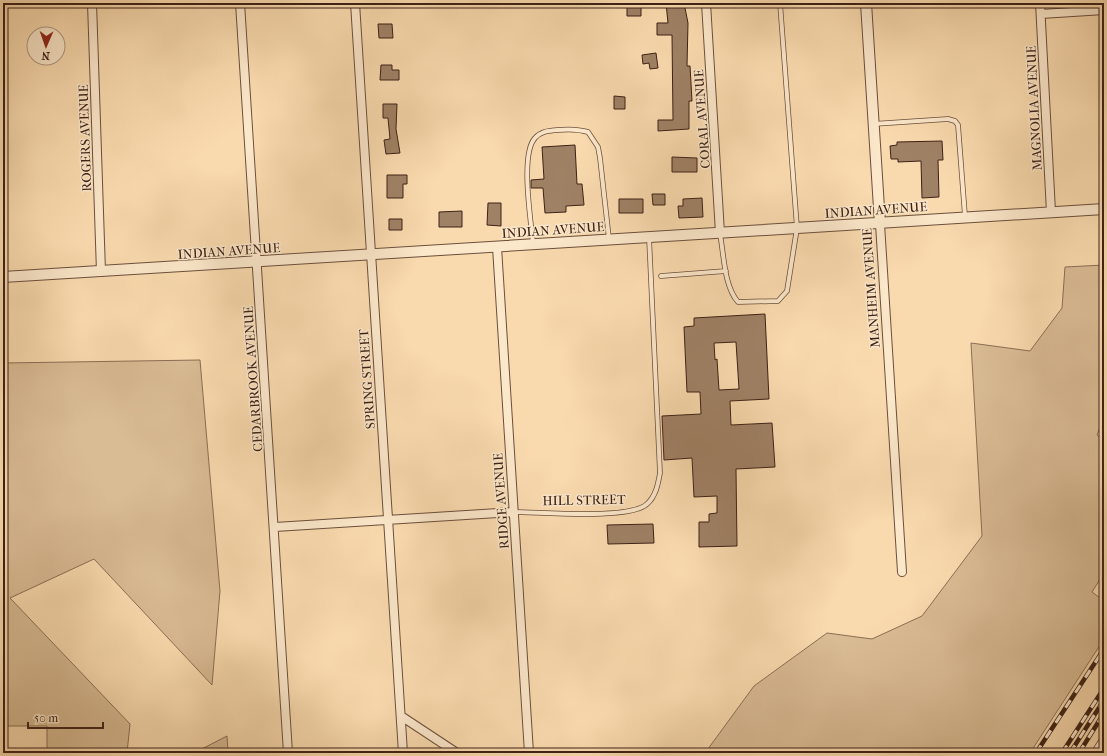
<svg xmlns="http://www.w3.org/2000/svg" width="1107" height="756" viewBox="0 0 1107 756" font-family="'IM FELL French Canon',serif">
	<rect width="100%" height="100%" fill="#f9daae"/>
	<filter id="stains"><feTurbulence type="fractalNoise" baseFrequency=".005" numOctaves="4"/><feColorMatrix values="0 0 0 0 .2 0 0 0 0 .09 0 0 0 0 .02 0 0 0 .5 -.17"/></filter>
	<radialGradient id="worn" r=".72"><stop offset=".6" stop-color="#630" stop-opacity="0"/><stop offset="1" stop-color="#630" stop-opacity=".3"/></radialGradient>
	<path fill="#d9bb94" stroke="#8b6e55" d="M1104,265V417L1097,435L1104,441V573L1092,592L1104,601V639L1030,753H705L754,686L827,633L872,639L922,616L982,536L971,343L1030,351L1062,308L1065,267Z
		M200,360L220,591L212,685L94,559L10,598L130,724L127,753H47V726H3V363Z
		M227,736L228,753H194Z"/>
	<path fill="#9f8165" stroke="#3d2116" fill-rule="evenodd" d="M627,3H641V16H627Z
		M666,3H684L688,23L687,66H690L692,101H689V129L658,131V120H673L672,35H657V23H668Z
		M378,24H392L393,38H379Z
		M656,53L658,68L650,69L649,63L643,64L642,55Z
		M381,65H392V70H399V80H380Z
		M614,96L625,97V109H614Z
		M383,104H397L396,129L400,153L386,154L384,140L390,139L388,118H383Z
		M942,141L943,160H938L939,197L922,198L921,161L898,162V159H891L890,146L897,145V142Z
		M575,145L577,184H582L584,205L566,206V212L545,213L543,188H531V180L544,179L542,147Z
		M672,157L697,158V172H672Z
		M387,175H407V184H403V198H387Z
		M652,194H665V205H653Z
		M702,198L703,217L679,218L678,206H683V199Z
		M619,199H643V213H619Z
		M488,203H501V226L487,225Z
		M462,211V227H439V212Z
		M389,219H402V230H389Z
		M765,314L769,399L730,401L731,425L772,423L775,467L736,469L737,546L699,547V522H709V514L717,513V496L694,497L692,458L664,460L662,416L701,414L700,392H687L684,327L694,326V318ZM736,342L739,389L719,390L717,359L715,360L714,343Z
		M653,524L654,543L608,544L607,525Z"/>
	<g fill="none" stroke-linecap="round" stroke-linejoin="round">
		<g stroke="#6c4f3c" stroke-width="5.5">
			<path id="service" d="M873,124L948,119L955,121L958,125L965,216
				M720,234C724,255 724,286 738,302L778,301L787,291L797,228L780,3
				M533,243C531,221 520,154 535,138C541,131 549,131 557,130C567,129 578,129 588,132L598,147L600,158L609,239
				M661,276L726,271
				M514,512C541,512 630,520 647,504C656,496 658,484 660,473L649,237
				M1093,753L1104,736"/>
		</g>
		<g stroke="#6c4f3c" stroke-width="10">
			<path id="minor" d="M92,3L101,272
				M240,3L288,753
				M355,3L403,753
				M706,3L720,233
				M1040,3L1051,212
				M1041,14L1104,10
				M880,224L902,572
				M497,247L529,753
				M275,527L514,512
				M401,716L457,753"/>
		</g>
		<g stroke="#6c4f3c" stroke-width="12">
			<path id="tertiary" d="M866,3L880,224
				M3,277L1104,209"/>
		</g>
		<use href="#service" stroke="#fbe7ca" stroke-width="4"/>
		<use href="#minor" stroke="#fbe7ca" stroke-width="8"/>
		<use href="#tertiary" stroke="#fbe7ca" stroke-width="10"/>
		<g stroke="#3d2116" stroke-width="4.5">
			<path id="rail" d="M1036,753L1104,649
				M1062,753L1104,688
				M1070,753L1104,700
				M1079,753L1104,713"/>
		</g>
		<use href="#rail" stroke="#fbe7ca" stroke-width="3" stroke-dasharray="9" stroke-linecap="butt"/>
	</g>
	<g text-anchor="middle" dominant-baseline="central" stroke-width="3" stroke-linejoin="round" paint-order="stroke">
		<g font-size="13" fill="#3d2116" stroke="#fbe7ca">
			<text transform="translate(1034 108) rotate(-93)">MAGNOLIA AVENUE</text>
			<text transform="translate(702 119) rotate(-94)">CORAL AVENUE</text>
			<text transform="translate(85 138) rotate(-92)">ROGERS AVENUE</text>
			<text transform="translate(876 210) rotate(-4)">INDIAN AVENUE</text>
			<text transform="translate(553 230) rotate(-4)">INDIAN AVENUE</text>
			<text transform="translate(229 251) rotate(-4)">INDIAN AVENUE</text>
			<text transform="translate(871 288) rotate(-94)">MANHEIM AVENUE</text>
			<text transform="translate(253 379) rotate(-94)">CEDARBROOK AVENUE</text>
			<text transform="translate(367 379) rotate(-94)">SPRING STREET</text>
			<text transform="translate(584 500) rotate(-1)">HILL STREET</text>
			<text transform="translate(501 501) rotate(-94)">RIDGE AVENUE</text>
		</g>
	</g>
	<rect width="1107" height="756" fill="none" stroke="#f9daae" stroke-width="16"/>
	<rect x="4" y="4" width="1099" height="748" fill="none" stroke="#3d2116" stroke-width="2"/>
	<rect x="8" y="8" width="1091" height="740" fill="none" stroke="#3d2116"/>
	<g transform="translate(46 46) rotate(182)"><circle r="19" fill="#fbe7ca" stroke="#af9882"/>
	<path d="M0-3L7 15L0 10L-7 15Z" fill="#8f2418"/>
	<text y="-6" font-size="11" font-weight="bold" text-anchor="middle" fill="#3d2116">N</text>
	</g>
	<path d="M28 722v6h75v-6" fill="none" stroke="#3d2116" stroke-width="2"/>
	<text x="34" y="722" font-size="12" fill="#3d2116" stroke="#fbe7ca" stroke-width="3" paint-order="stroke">50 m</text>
	<rect width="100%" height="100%" filter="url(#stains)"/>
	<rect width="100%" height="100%" fill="url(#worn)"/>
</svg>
